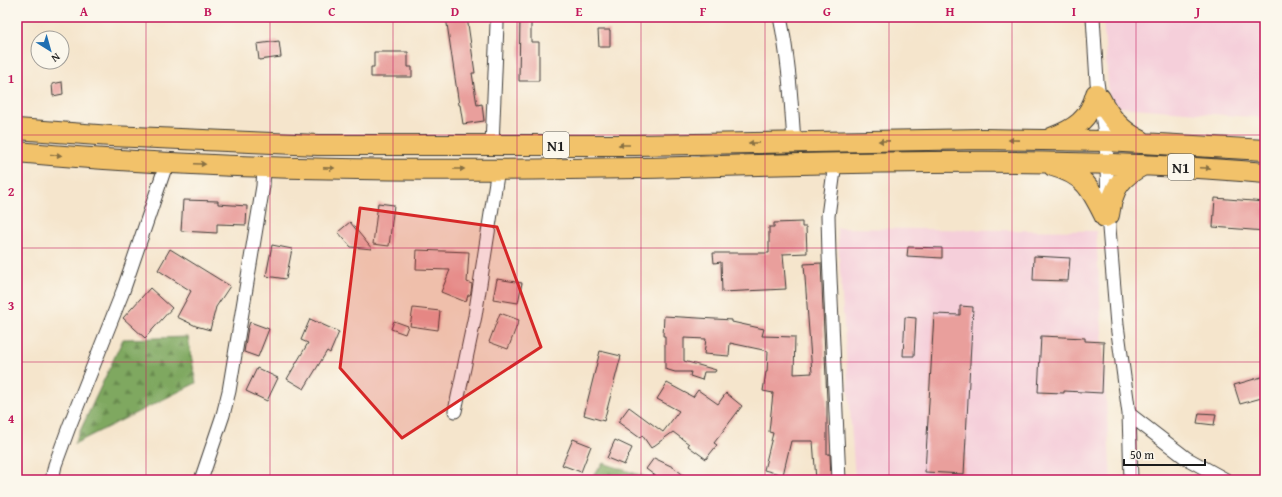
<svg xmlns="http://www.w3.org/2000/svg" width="1282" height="497" viewBox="0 0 1282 497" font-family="'Gentium Book Plus',serif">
	<defs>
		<pattern id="forest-firs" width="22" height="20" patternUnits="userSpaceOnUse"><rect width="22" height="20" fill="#7fa860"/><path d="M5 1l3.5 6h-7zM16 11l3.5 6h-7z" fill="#67884e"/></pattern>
	</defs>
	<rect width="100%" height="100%" fill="#fbf7ec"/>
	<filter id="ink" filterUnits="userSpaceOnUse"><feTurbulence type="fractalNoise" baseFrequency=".025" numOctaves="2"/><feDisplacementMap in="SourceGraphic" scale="8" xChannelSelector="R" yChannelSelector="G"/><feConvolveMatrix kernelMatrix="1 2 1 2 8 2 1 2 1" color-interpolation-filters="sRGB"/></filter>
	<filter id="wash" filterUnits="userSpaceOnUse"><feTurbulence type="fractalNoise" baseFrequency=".012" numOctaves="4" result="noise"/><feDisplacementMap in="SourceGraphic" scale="16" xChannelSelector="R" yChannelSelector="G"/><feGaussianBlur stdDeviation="0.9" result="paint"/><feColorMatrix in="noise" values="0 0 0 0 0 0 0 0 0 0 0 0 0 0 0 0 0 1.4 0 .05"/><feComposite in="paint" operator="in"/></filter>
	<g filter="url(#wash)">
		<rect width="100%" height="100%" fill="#f5e5cc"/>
		<path fill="#f5cfda" d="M1103,17H1265V118L1119,107L1109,98Z
			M837,228L1096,231L1111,480H855Z"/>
		<path fill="url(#forest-firs)" stroke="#4e623e" d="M188,337L196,383L74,444L123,339Z
			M603,463L656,480H590Z"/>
		<g id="blocks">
			<path fill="#e99f9c" d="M446,17H467L475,73H472L477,105L482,104L484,121L463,124L460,105H459Z
				M520,17H531V42H539V81H519Z
				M598,30H610V47H599Z
				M279,41L281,57L259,60L257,44Z
				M374,52H408V67H412V77H371V67H374Z
				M62,82L63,94L53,96L52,84Z
				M1215,198L1265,202V231L1213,227Z
				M183,200L218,201V204L247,206L246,225L217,224V233L181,231Z
				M378,203L394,205L389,246L373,244Z
				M350,222L372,249L351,247L338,232Z
				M802,222V227H806L807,253L783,254L786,289L722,292L721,262L714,263L713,253H769V227H774V223Z
				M272,245L292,249L286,279L266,276Z
				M908,247L942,248V258L907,256Z
				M170,249L230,286L216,307L210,330L196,326L177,317L191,291L158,270Z
				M417,250L469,252L467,282L472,284L471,292L470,295H468L466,302L441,292L450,270L416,269Z
				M1034,256L1070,258L1068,281L1033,280Z
				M821,263L827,401V454H830L831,480H816L813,441H791L783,475L764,470L773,433L769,432L773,393L763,391L766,372H767L768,351L730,343L729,356L704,354L706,339L684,338V361L716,370L715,372H704L702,380L690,376L691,372H675L665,369V336H663L664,316L732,320V322L764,329L762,336L795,337L794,374L812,373L804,264Z
				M497,279L522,283L518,303L493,299Z
				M150,288L172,308L145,338L123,318Z
				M960,306L973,307L964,474L925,472L934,314L960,315Z
				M413,308L440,311L438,330L410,326Z
				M500,313L519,320L508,349L489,342Z
				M905,317L916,318L914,356H903Z
				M310,319L339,332L330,353L327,351L304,389L287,379L308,343L301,340Z
				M394,321L408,326L405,334L391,329Z
				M250,322L269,329L258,357L244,352L248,328Z
				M1041,336L1085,338V341L1104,342L1102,393L1064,391V393L1038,392Z
				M600,351L621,356L604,421L584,415Z
				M257,368L278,378L267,401L246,391Z
				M1265,376V397L1240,404L1234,385Z
				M667,383L693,397L698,390L718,404L726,393L742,406L714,443L717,445L706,459L688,446L689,444L673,432L651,448L642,435L640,438L618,422L629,407L663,432L679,411L657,399Z
				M1199,413L1216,414L1214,425L1197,423Z
				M573,439L591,446L581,472L562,465Z
				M615,440L632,448L624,465L607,458Z
				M654,458L673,467L690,480H661L646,469Z"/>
		</g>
	</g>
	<g filter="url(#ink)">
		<use href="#blocks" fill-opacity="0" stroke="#3d3a36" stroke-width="1"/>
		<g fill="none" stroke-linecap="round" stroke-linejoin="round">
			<g stroke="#3d3a36" stroke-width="15">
				<path id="street" d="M780,17C789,60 791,99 794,142
					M1093,17L1097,82L1106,141L1109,228L1117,325L1129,414L1131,480
					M492,145L497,24L496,17
					M835,163L828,216L829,255L839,480
					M455,411L475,316L498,169
					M1129,414L1186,458L1226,480
					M52,480L55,465L69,427L123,291L167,162
					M201,480L223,415L229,391L263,186L264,167"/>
			</g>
			<g stroke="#3d3a36" stroke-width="22">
				<path id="primary" d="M1100,98C1110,118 1122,132 1142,141
					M17,129L111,136L318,145H635L983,139L1106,141L1265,150
					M1051,138C1075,129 1089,120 1096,94
					M17,152C223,171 431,172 638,168C847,163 1057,155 1265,173
					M1053,166C1085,175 1091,189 1105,217
					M1109,215C1113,188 1120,177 1144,165"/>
			</g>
			<use href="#street" stroke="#fff" stroke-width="13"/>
			<use href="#primary" stroke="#f2c26a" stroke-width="20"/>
		</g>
		<defs><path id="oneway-solid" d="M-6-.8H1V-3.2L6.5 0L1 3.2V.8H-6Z"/></defs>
		<g fill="#876f43">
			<use href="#oneway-solid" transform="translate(1014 140) rotate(-179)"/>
			<use href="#oneway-solid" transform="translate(884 141) rotate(179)"/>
			<use href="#oneway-solid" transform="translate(754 143) rotate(179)"/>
			<use href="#oneway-solid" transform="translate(624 145) rotate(180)"/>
			<use href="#oneway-solid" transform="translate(56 155) rotate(5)"/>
			<use href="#oneway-solid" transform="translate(200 164) rotate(3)"/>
			<use href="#oneway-solid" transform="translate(329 168) rotate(1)"/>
			<use href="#oneway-solid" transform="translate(1205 168) rotate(3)"/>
			<use href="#oneway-solid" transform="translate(459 169)"/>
		</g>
	</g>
	<path fill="#d62828" fill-opacity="0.2" stroke="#d62828" stroke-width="3" stroke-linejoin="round" d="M360,208L497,227L541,347L402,438L340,368Z"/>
	<path fill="none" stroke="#c2185b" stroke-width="1" stroke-opacity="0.55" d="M146,17V480M270,17V480M393,17V480M517,17V480M641,17V480M765,17V480M889,17V480M1012,17V480M1136,17V480M17,135H1265M17,248H1265M17,362H1265"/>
	<g text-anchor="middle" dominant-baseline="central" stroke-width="3" stroke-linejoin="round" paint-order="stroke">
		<g fill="#fbf7ec" stroke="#5f5e5a" stroke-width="1">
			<rect x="543" y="132" width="26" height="26" rx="3"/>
			<rect x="1168" y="154" width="26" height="26" rx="3"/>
		</g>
		<g font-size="15" font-weight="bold" fill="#1c1c1c">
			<text x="556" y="145">N1</text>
			<text x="1181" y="167">N1</text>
		</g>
	</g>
	<rect width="1282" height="497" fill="none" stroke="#fbf7ec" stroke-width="44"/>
	<g transform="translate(50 50) rotate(143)"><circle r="19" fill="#fbf7ec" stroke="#a29f99"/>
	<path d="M0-3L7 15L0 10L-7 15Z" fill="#1f6fb2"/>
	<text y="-6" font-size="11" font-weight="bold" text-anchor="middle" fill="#1c1c1c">N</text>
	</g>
	<path d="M1124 459v6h81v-6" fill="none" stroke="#1c1c1c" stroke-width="2"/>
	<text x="1130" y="459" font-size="12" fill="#1c1c1c" stroke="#fbf7ec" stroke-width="3" paint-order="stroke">50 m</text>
	<rect x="22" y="22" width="1238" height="453" fill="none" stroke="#c2185b" stroke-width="1.5"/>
	<g font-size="13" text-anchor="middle" font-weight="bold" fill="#c2185b">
		<text x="84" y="16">A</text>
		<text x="208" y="16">B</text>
		<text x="332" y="16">C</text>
		<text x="455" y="16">D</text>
		<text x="579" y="16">E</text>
		<text x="703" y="16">F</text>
		<text x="827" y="16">G</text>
		<text x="950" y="16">H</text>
		<text x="1074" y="16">I</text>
		<text x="1198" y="16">J</text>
		<text x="11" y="83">1</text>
		<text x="11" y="196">2</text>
		<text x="11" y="310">3</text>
		<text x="11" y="423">4</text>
	</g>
</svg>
